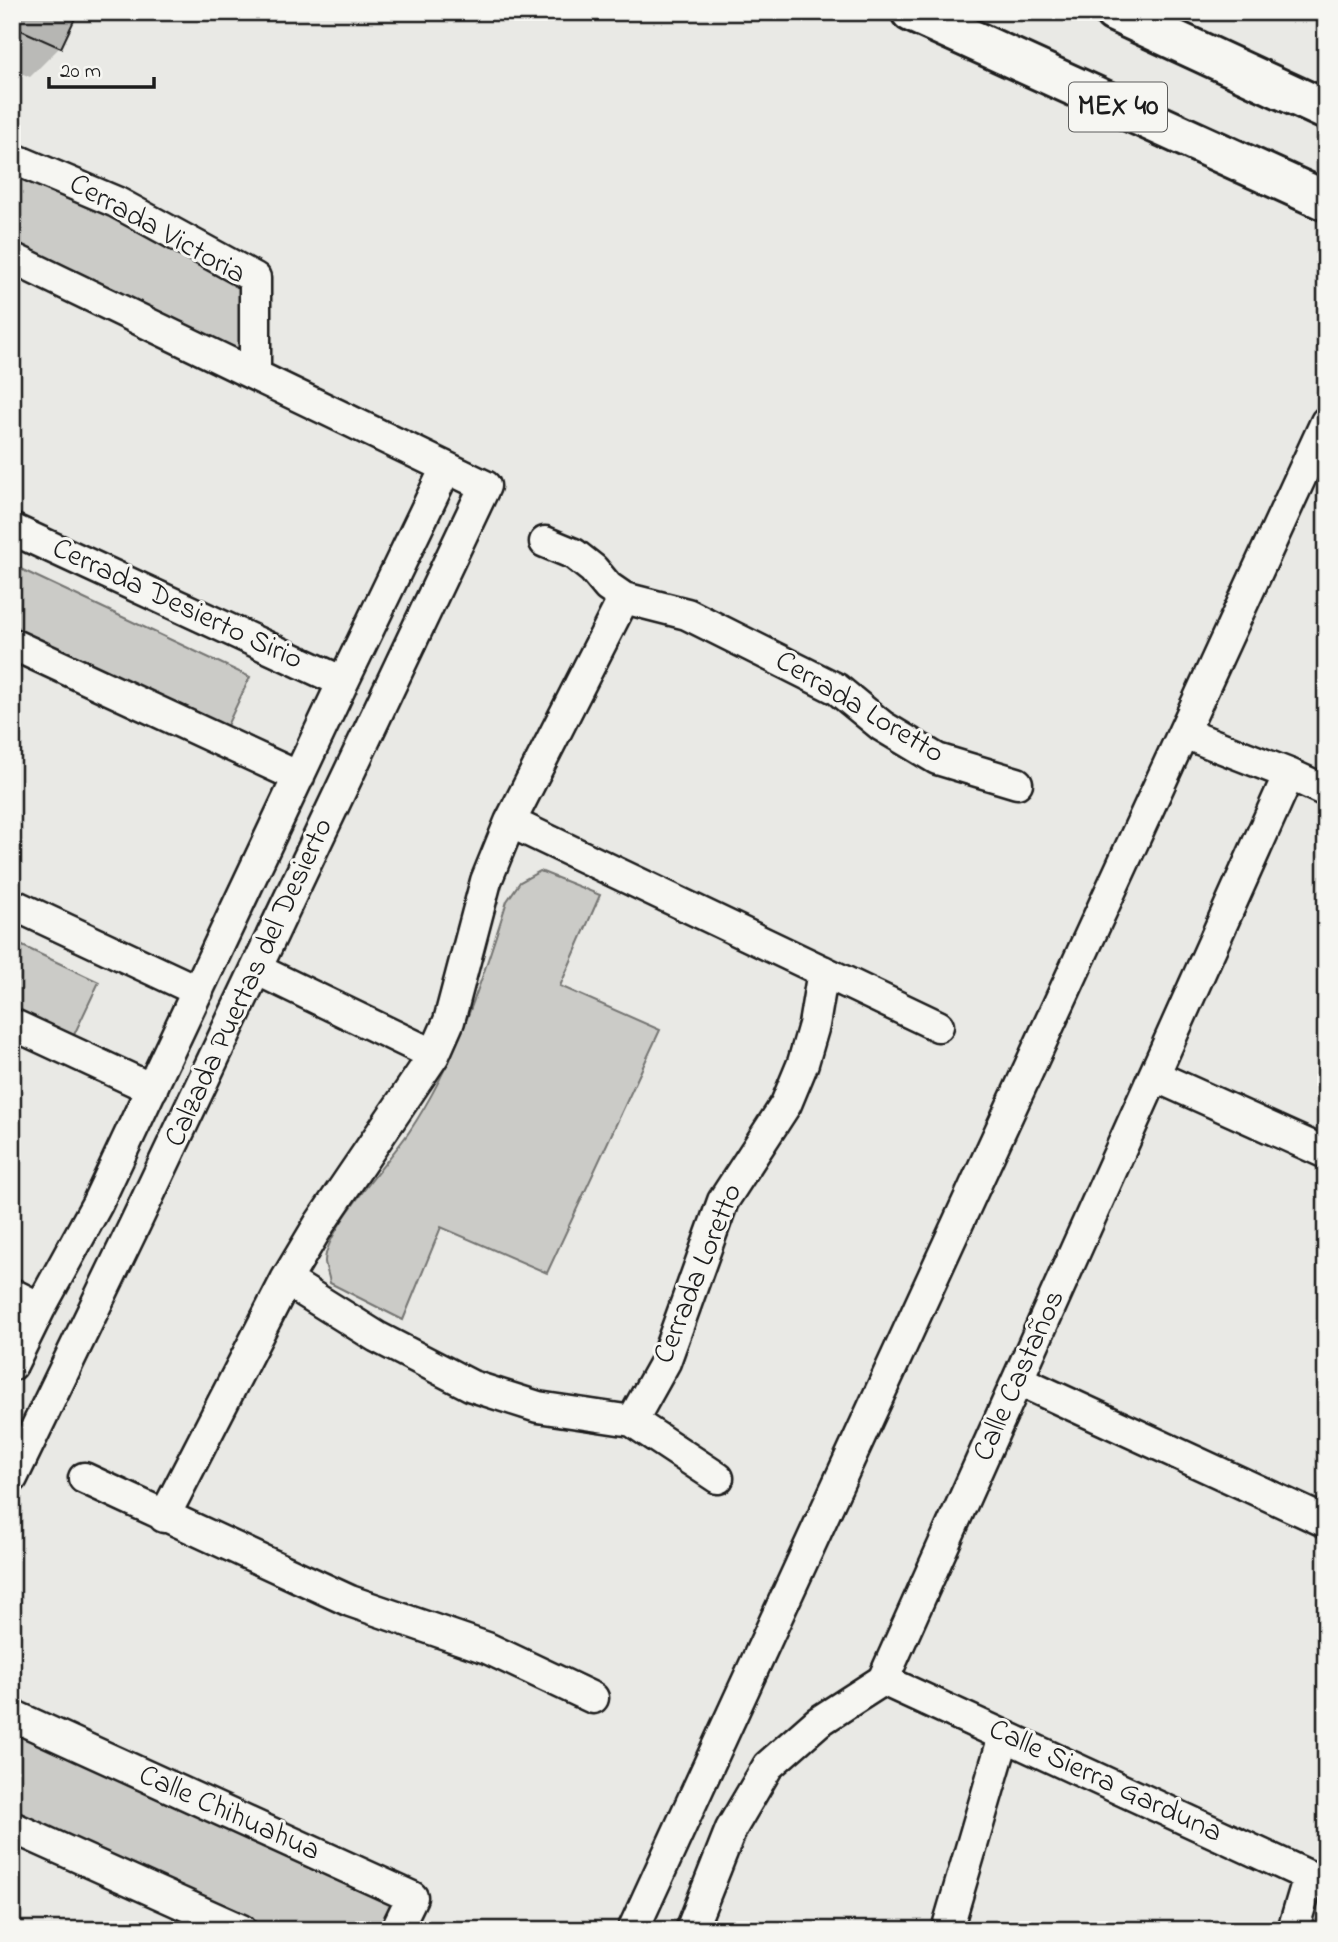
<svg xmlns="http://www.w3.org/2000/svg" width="1338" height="1942" viewBox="0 0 1338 1942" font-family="'Indie Flower',sans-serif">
	<rect width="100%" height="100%" fill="#e9e9e5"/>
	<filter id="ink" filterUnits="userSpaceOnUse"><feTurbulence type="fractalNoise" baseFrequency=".0143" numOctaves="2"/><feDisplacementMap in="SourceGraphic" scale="14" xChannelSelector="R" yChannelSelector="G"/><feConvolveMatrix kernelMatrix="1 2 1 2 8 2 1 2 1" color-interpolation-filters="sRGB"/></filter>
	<g filter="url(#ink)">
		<path fill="#cbcbc7" stroke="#747472" stroke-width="2" d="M12,169L245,282L242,359L12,251Z
			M12,565L250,677L224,732L12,633Z
			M540,871L600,895L560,986L660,1030L547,1273L441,1227L403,1320L330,1283C329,1276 326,1269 325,1262C324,1231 390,1160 409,1132C456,1062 482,981 507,901L520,882Z
			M12,941L99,982L73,1037L12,1008Z
			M12,1729L402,1900L388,1930H258L12,1816Z"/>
		<path fill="#0003" d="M12,12L60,47L30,77L12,69Z"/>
		<path fill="#b6b6b3" stroke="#1c1c1c" stroke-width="2" d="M12,12H78L61,48L12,26Z"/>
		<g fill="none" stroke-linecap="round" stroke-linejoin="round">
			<g stroke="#1c1c1c" stroke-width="35">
				<path id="street" d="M12,158L116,202L255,278V375
					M12,258L485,486L135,1224L12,1478
					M12,529L343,682
					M545,542L574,554L593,569L608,587L624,598L687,614L837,689L882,726L937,759L1017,783
					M12,644L299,777
					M1184,733L1289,774L1326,791
					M510,822L938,1026
					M12,904L198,991
					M256,969L434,1055
					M12,1024L152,1089
					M1155,1076L1326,1153
					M286,1280L377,1337L472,1386L538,1407L632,1421L718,1478
					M12,1294L40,1308
					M12,1365L40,1308L97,1204L343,682L446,468
					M1018,1380L1326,1522
					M632,1421L665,1362L723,1201L786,1104L803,1063L814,1025L823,971
					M84,1478L350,1601L487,1648L593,1698
					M164,1517L286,1280L320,1223L434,1055L449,1021L486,881L510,822L624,598
					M883,1680L1326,1884
					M12,1715L412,1897L396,1930
					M12,1827L241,1930
					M633,1930L1326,422
					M691,1930L731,1829L768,1766L818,1722L883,1680L1289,774
					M947,1930L1004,1736
					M1293,1930L1309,1876"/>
			</g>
			<g stroke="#1c1c1c" stroke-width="44">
				<path id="highway" d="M911,12L1326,201
					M1114,12L1326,110"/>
			</g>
			<use href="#street" stroke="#f6f6f2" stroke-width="30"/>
			<use href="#highway" stroke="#f6f6f2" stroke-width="38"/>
		</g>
	</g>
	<g text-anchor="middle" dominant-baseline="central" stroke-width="6" stroke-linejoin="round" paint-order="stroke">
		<rect fill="#f6f6f2" stroke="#5d5d5c" stroke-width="2" x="1069" y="82.5" width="98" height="49" rx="5"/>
		<g font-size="28" font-weight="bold" fill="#1c1c1c">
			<text x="1118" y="107">MEX 40</text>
		</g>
		<g font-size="30" fill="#1c1c1c" stroke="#f6f6f2">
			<text transform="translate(157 230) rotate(29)">Cerrada Victoria</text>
			<text transform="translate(177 605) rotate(25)">Cerrada Desierto Sirio</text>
			<text transform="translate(859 708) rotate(31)">Cerrada Loretto</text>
			<text transform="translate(250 983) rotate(-65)">Calzada Puertas del Desierto</text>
			<text transform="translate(699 1274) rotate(-68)">Cerrada Loretto</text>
			<text transform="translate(1020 1376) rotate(-66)">Calle Castaños</text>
			<text transform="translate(1105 1782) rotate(25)">Calle Sierra Garduna</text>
			<text transform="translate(229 1814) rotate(24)">Calle Chihuahua</text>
		</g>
	</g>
	<rect width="1338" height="1942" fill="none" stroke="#f6f6f2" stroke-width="42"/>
	<rect x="21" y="21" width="1296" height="1900" fill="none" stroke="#1c1c1c" stroke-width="2.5" filter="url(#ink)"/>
	<path d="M49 77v10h105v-10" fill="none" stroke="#1c1c1c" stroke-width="3.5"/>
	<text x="60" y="77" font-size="21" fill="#1c1c1c" stroke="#f6f6f2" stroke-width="5" paint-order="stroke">20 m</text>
</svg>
